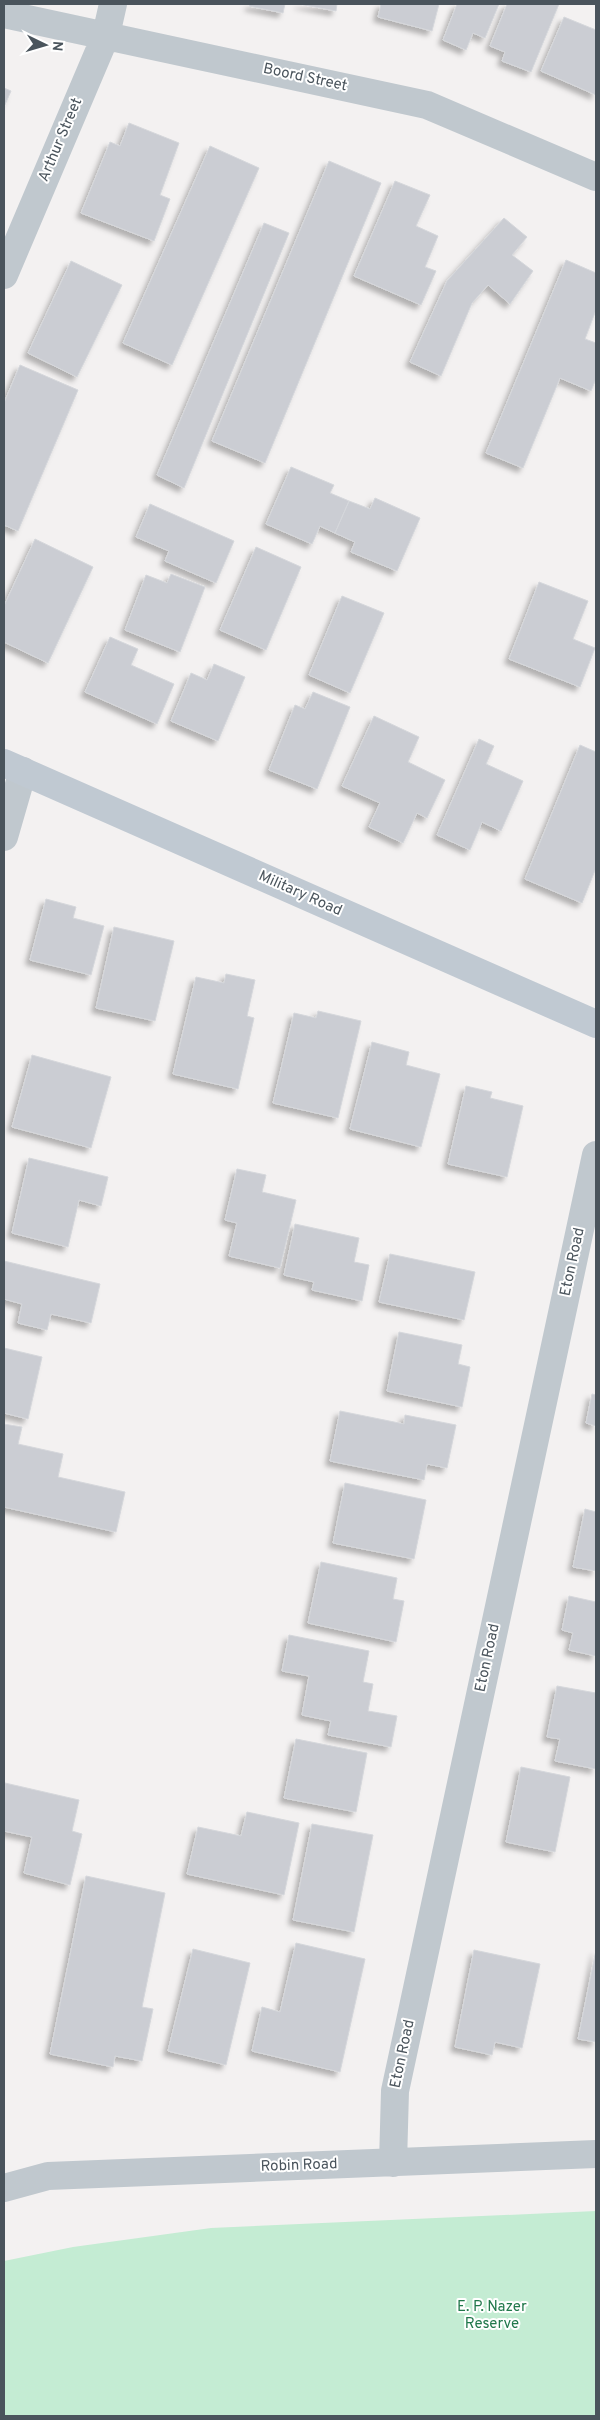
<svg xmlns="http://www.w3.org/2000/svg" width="600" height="2420" viewBox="0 0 600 2420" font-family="Overpass,sans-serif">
	<defs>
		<filter id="shadow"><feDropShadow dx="-4.5" dy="4.5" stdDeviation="2.5" flood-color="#0004"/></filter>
	</defs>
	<rect width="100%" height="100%" fill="#f3f1f1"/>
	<path fill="#c4ecd3" d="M596,2211V2416H4V2261L73,2247L211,2228Z"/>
	<path fill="#cbcdd3" stroke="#d5d7db" filter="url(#shadow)" d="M250,4H285L283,13L249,6Z
		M299,4H337L336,11Z
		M381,4H439L432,31L378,17Z
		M457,4H499L485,38L473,33L466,50L443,40Z
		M507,4H559L531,72L502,61L505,52L490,46Z
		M564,17L596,30V95L541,71Z
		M4,88L11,91L4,107Z
		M129,123L179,143L160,195L170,199L154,241L81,213L110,142L120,146Z
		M210,146L259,168L172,365L123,343Z
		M329,161L381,183L265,463L212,441Z
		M395,181L430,195L416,226L438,236L425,267L436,271L421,305L354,276Z
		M504,218L527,237L512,255L533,271L510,304L488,285L472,303L441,376L410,362L447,281Z
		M264,223L289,233L184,488L157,475Z
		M566,260L596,273V310L585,339L596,343V379L591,391L560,378L523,468L486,453Z
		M71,261L122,285L77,377L28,353Z
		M20,365L78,390L18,531L4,525V403Z
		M291,467L334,485L330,493L349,501L335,533L320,526L312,544L266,524Z
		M375,498L420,518L397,571L351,552L355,542L335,533L349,501L370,509Z
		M150,504L234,541L216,583L165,561L169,551L136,537Z
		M35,539L93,567L48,663L4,642V606Z
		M256,547L301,567L266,650L220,630Z
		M171,574L205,587L180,652L125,630L146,575L167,583Z
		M539,582L588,601L573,639L595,648L580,687L509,659Z
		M342,596L384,613L350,693L309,675Z
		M110,637L138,649L131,665L174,684L157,724L85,692Z
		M214,664L245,677L218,741L171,721L191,673L207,680Z
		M313,692L350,707L317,789L269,770L295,705L305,709Z
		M374,716L419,737L408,762L445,780L427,818L417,813L403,843L369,827L380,803L342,786Z
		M479,739L494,746L486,764L523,781L501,831L482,822L470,850L437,835Z
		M580,745L596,752V868L582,903L525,879Z
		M46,899L76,907L73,918L104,926L91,975L30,960Z
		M114,927L174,941L155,1021L96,1008Z
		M226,974L255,980L247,1016L254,1018L238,1089L173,1074L196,977L224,983Z
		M318,1011L361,1021L338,1118L273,1103L294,1013L316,1018Z
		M372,1042L409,1052L406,1065L440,1074L421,1147L350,1129Z
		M32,1055L111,1077L91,1148L12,1127Z
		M466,1086L492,1092L490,1098L523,1106L507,1177L448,1164Z
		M29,1158L108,1177L101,1206L79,1200L68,1247L12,1233Z
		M237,1169L266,1175L262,1192L296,1200L280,1268L229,1256L237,1223L225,1220Z
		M295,1224L359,1238L354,1262L369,1265L362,1301L312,1290L314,1282L284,1275Z
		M390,1254L475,1272L464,1320L379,1302Z
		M4,1261L100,1284L91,1323L51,1314L47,1330L18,1323L22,1304L4,1299Z
		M399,1332L462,1345L458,1364L470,1367L462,1407L387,1391Z
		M4,1348L42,1357L28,1419L4,1413Z
		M592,1394L596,1395V1426L586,1423Z
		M340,1411L404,1424L405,1415L456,1425L447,1468L427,1464L424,1480L330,1461Z
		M4,1424L22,1427L18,1444L63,1454L58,1477L125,1492L116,1532L4,1507Z
		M345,1483L426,1500L414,1559L333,1543Z
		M585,1509L596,1512V1571L573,1567Z
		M321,1562L397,1578L393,1599L404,1601L396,1642L308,1623Z
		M569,1596L596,1602V1656L569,1650L573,1633L562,1630Z
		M289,1635L369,1651L363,1682L373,1684L368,1711L397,1716L391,1747L328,1735L331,1721L302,1715L309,1676L282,1671Z
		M557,1686L596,1693V1769L555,1761L560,1739L547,1737Z
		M296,1739L367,1753L356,1812L284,1798Z
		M521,1767L570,1777L555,1852L506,1842Z
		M5,1783L79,1800L72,1831L82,1834L70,1885L24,1873L32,1837L4,1831Z
		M247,1812L299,1823L284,1895L187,1874L198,1827L241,1836Z
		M312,1824L373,1835L354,1932L293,1920Z
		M86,1876L165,1893L142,2007L153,2009L142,2061L115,2056L113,2067L50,2054Z
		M296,1943L365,1959L340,2072L252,2051L262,2007L280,2012Z
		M193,1949L250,1963L226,2065L168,2051Z
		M474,1950L540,1964L522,2048L495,2042L492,2055L455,2047Z
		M596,1950V2042L578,2039Z"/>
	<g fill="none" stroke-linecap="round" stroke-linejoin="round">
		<path stroke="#c0c8ce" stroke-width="28" d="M4,14L427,105L596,177
			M4,275L106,35L113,4
			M4,837L23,771
			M393,2163L395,2091L596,1155
			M4,2188L48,2176L596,2154"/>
		<path stroke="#c0c9d2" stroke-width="28" d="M4,763L596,1024"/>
	</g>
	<g text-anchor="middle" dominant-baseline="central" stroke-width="4" stroke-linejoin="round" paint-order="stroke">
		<g font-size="15" fill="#4a545c" stroke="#fff">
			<text transform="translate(305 78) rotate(12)">Boord Street</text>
			<text transform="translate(61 140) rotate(-67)">Arthur Street</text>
			<text transform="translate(300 894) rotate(24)">Military Road</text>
			<text transform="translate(573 1262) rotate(-78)">Eton Road</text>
			<text transform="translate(488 1658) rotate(-78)">Eton Road</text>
			<text transform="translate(403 2054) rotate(-78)">Eton Road</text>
			<text transform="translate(299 2166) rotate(-2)">Robin Road</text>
		</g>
		<g font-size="15" fill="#21784b" stroke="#fff">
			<text x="492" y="2307">E. P. Nazer<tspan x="492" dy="17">Reserve</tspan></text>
		</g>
	</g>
	<rect width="600" height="2420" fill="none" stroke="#4a545c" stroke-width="10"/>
	<g transform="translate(45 45) rotate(95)" stroke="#ffffff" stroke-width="4" paint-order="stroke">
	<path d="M0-4L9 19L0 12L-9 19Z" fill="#4a545c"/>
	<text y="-8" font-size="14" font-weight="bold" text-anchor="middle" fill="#4a545c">N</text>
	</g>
</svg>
